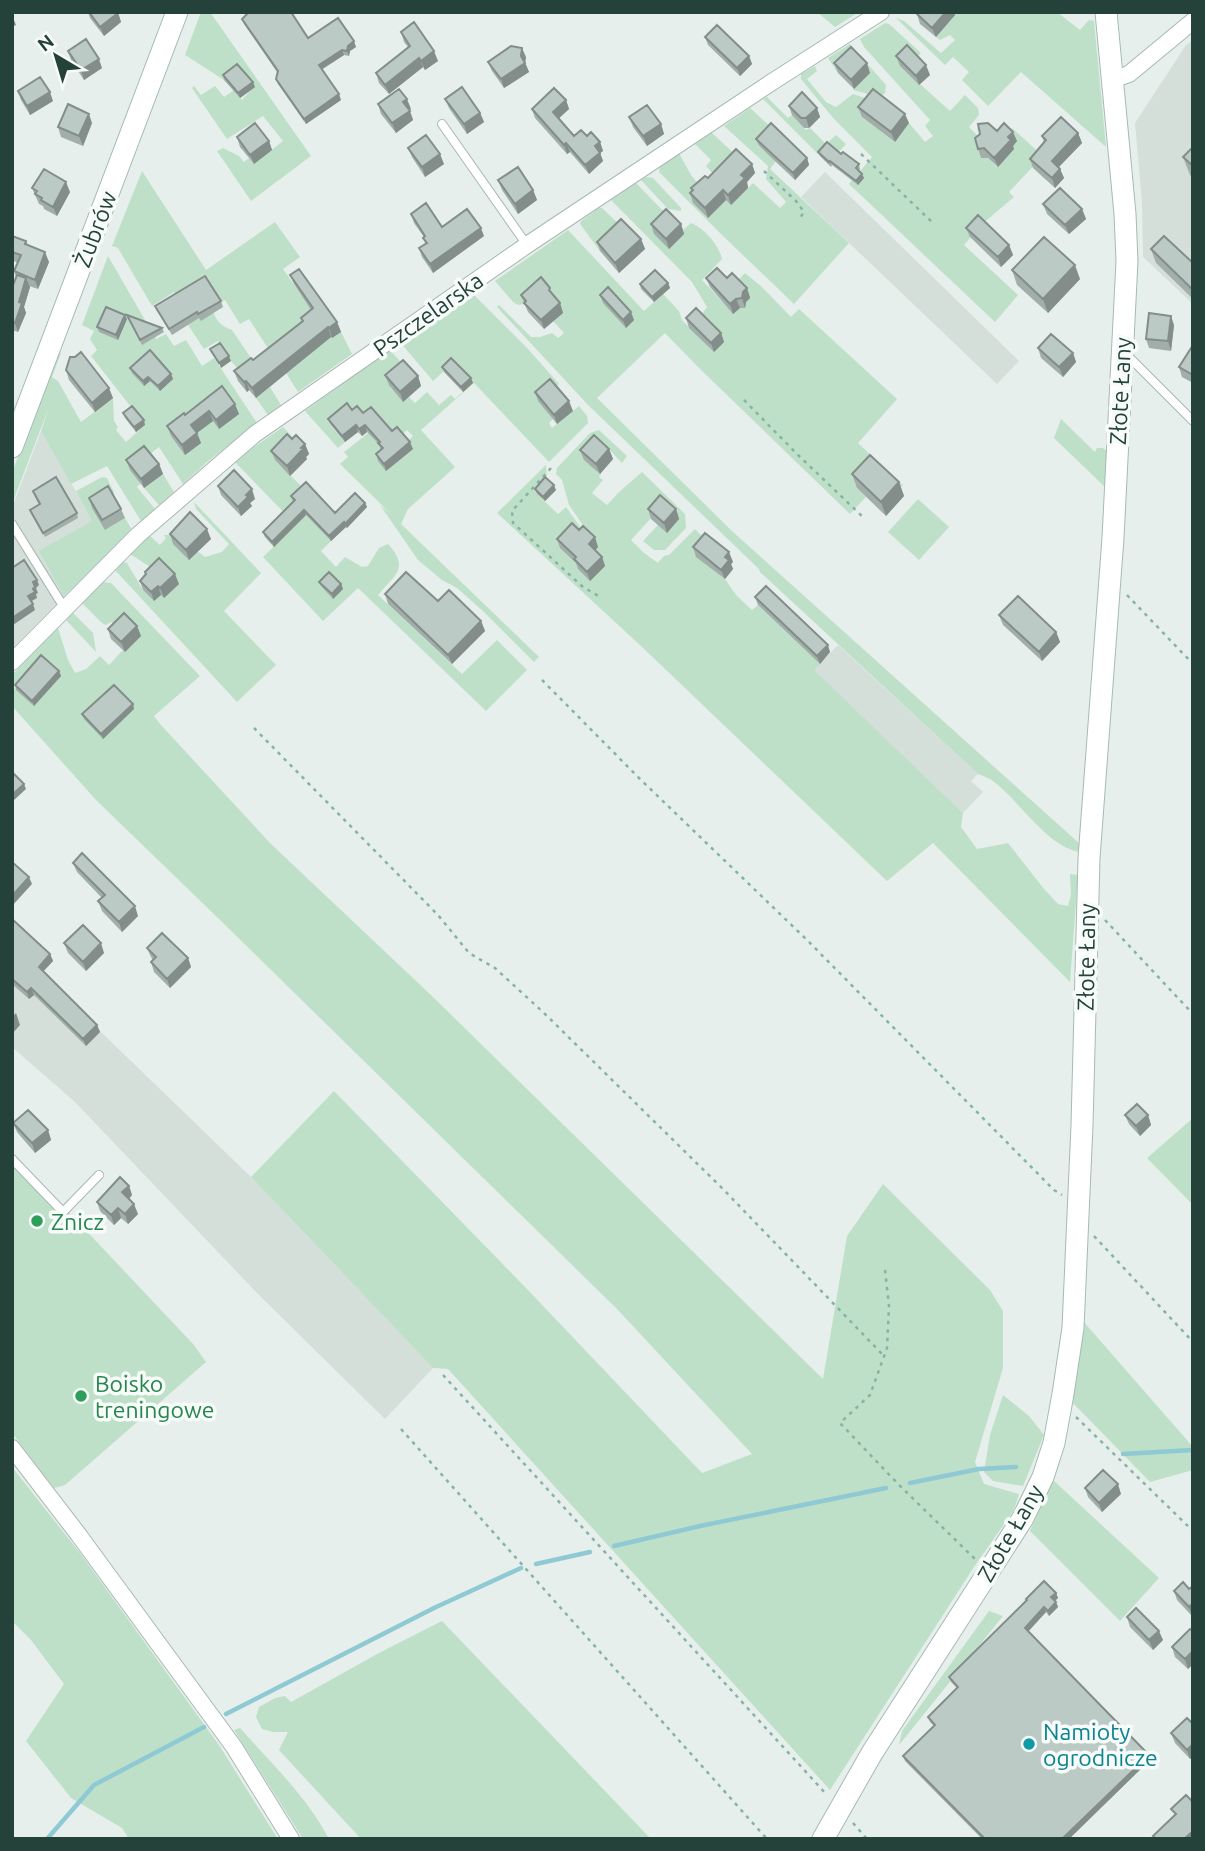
<svg xmlns="http://www.w3.org/2000/svg" width="1205" height="1851" viewBox="0 0 1205 1851" font-family="Ubuntu,sans-serif">
	<rect width="100%" height="100%" fill="#e6efeb"/>
	<path fill="#d4dfda" d="M1193,40V304L1143,257L1142,202L1135,123L1186,45Z
		M825,172L1019,361L997,384L801,197Z
		M41,431L110,550L12,649V508Z
		M838,645L978,774L971,781L983,792L963,813L813,670Z
		M12,946L251,1177L433,1368L385,1419L257,1293L75,1102L12,1047Z"/>
	<path fill="#bfe0c8" fill-rule="evenodd" d="M201,12H210L311,156L251,201L217,151L223,148L239,156L244,162L249,158L254,164L283,141L263,116L227,139L192,88L194,86L201,95L215,86L224,97L234,90L242,100L254,86L239,69L224,80L185,55Z
		M817,12H859L835,27Z
		M952,12H1057L1080,30L1089,20L1094,21L1106,147L1021,72L988,106L962,80L969,72L953,57L945,65L896,18L904,21L941,53L955,40L950,35L940,40L936,37L955,15Z
		M885,23L889,24L921,53L915,59L900,66L919,85L920,84L950,111L965,95L978,108L979,115L969,127L984,142L978,149L981,158H988L997,167L1007,133L1012,128L1043,156L1009,192L1014,197L981,225L964,245L1018,295L995,322L849,184L872,157L834,119L801,79V74L815,66L817,71L807,79L826,102L836,107L853,94L874,101L862,117L895,142L909,123L925,142L933,136L925,126L930,120L864,47L860,39Z
		M850,44L886,85L885,93L879,97L853,90L870,73L854,57L838,73L828,58Z
		M767,97L788,118L792,115L806,130L810,128L826,144L836,135L846,144L837,154L829,147L820,156L763,99Z
		M750,108L774,130L758,146L776,161L770,169L849,243L794,304L723,236L659,172L660,166L679,153L691,175L703,190L709,217L725,201L716,177L706,166L711,160L694,143L711,132L740,159L744,192L753,183L780,208L786,202L766,179L768,166L724,126Z
		M142,171L206,270L275,222L300,257L283,269L331,337L332,338L341,332L352,354L298,392L286,373L303,360L290,344L273,356L249,319L240,324L225,300L220,302L208,283C211,302 210,323 232,330L257,367L244,376L231,361L218,341L204,349L188,325L174,292L152,306L118,248L112,246Z
		M646,177L653,178L681,208V211L668,209L641,180Z
		M636,183L670,218L669,248L684,234L682,231L691,223C704,228 719,245 722,259L702,280L733,313L740,308L735,283L745,273L762,287L791,317L799,309L897,399L858,443L903,485L898,490L857,488L866,497L850,514L699,368L665,333L597,398L733,532L1080,844V852C1047,847 1019,800 993,781C989,778 983,776 978,774L760,572L759,569L589,406L497,307L499,305L531,337H540L552,333L558,338L564,333L553,321L524,304L518,305L513,302L495,281L568,230L644,311L663,294L679,311L682,320L714,352L699,318L707,307L692,282L611,200Z
		M599,208H602L624,229L600,251L580,224L581,221Z
		M108,256L156,339L166,334L174,346L186,340L202,366L214,358L257,423L207,462L183,484L159,447L130,469L141,483L137,487L155,509L141,521L107,466L71,484L41,431L49,407L12,504V472L59,353H61L52,377L58,381L81,422L113,398L114,421L118,427L116,430L126,442L145,425L91,356L97,350L90,339L94,331L82,325Z
		M469,295L475,296L528,349L559,384L539,401L553,419L549,423L552,428L579,406L587,416L588,423L549,462L474,383L421,430L455,467L408,509L401,524L539,657L534,662L483,611L457,588L442,580L418,560L380,505L391,514L340,464L348,457L344,452L381,423L331,426L345,442L338,448L305,411L390,350L407,369L404,401L409,397L415,403L427,392L439,405L451,395L455,399L473,383L453,363L433,381L400,342ZM407,430L413,436L407,442L387,471L378,461L401,435Z
		M270,387L281,405L268,415L256,398Z
		M1061,419L1095,452L1097,448H1103L1109,453L1107,489L1054,438Z
		M283,427L300,445L275,460L305,490L293,501L331,541L321,551L336,567L345,557L362,567L368,566L379,548L388,544C410,568 395,575 378,595L462,674L497,640L527,670L486,711L358,588L323,621L263,557L296,525L234,461Z
		M599,430L627,456L622,463L608,448L584,459L601,474L599,477L603,480L592,493L607,505L618,493L642,472L685,514L686,528L665,550H654L643,541L658,525L675,515L678,510L673,506L668,510L663,505L631,540L644,553L658,563L664,556L669,555L695,529L708,542L697,557L725,579L736,595L752,610L758,605L820,664L814,670L963,813L961,827L977,849L1008,843L1044,889L1058,904L1068,906L1071,895L1070,874L1078,875L1070,982L933,843L887,881L641,646L497,513L546,465L547,482L537,494L558,514L566,507L586,535L592,554L598,547L569,505L562,480L556,474L557,468L590,433Z
		M163,474L174,492L159,505L144,488Z
		M102,477L107,478L114,492L112,496L105,530L125,518L132,530L64,596L39,551L92,521L76,491Z
		M918,499L949,527L919,560L888,532Z
		M194,502L261,573L224,611L276,665L237,702L115,570L123,562L127,563L143,590L154,601L161,595L164,598L178,584L158,572L130,554L149,535L160,545L166,538L164,535H175L205,557L222,552L229,544L196,509Z
		M103,582L111,583L200,676L154,716L160,724L270,843L433,997L823,1379L847,1236L883,1184L990,1290L1003,1311V1368L975,1462L984,1484L1019,1494L1014,1510L974,1567L830,1790L448,1369L433,1368L251,1177L334,1091L527,1289L702,1473L752,1454L617,1309L219,919L96,800L12,706V692L17,687L12,681V675L58,628L68,660L75,673L86,669L100,656L109,665L123,650L114,624L111,622L106,625L102,623L82,603Z
		M73,613L93,633L96,652L66,620Z
		M1193,1118V1205L1147,1158Z
		M12,1152L194,1345L206,1362L65,1485L54,1488L12,1433Z
		M1083,1321L1193,1447V1470L1150,1482L1072,1402Z
		M1003,1395L1029,1416L1044,1435L1023,1486L993,1481L984,1472L990,1435Z
		M12,1467L80,1553L219,1745L278,1839H129L122,1828L71,1798L26,1741L64,1684L31,1640L12,1621Z
		M1053,1480L1159,1578L1120,1621L1030,1531Z
		M989,1611L1003,1616L899,1745L902,1731Z
		M442,1621L651,1839H361L279,1750L288,1732H273L262,1729L256,1717L259,1707L275,1698L285,1696L291,1702L379,1653Z
		M240,1728C271,1763 307,1797 329,1839H303L234,1730Z"/>
	<g fill="none" stroke-linecap="round" stroke-linejoin="round">
		<path stroke="#8ec9d4" stroke-width="4.5" d="M1123,1454L1193,1450
			M910,1483L979,1469L1016,1467
			M614,1546L700,1526L886,1488
			M536,1564L590,1552
			M226,1714L434,1608L521,1568
			M47,1839L94,1785L204,1727"/>
		<g stroke="#a8b8b2" stroke-width="10">
			<path id="lane" d="M442,124L527,245
				M1127,355L1193,421
				M12,524L65,609
				M12,1159L63,1212L99,1175"/>
		</g>
		<g stroke="#a8b8b2" stroke-width="18">
			<path id="street" d="M1112,80L1129,74L1193,21
				M12,662L138,535L255,434L527,245L772,82L881,12
				M12,1448L78,1534L234,1747L291,1839"/>
		</g>
		<g stroke="#a4bbb3" stroke-width="23">
			<path id="secondary" d="M12,447L177,12
				M823,1839L872,1753L1023,1518L1043,1477L1054,1443L1063,1394L1073,1328L1082,1125L1089,858L1113,538L1127,261L1125,214L1106,12"/>
		</g>
		<path stroke="#86b3a5" stroke-width="2.5" stroke-dasharray="3.5 5" stroke-linecap="butt" d="M861,154L933,223
			M764,171L796,201L804,212L800,218
			M744,400L798,455L865,519
			M551,468L512,511L513,523L583,587L602,598
			M1127,595L1193,664
			M542,680L640,779L806,939L1054,1190L1062,1195
			M254,728L438,915L469,953L495,968L544,1013L723,1189L884,1356
			M1105,920L1192,1013
			M1094,1236L1193,1342
			M885,1270L889,1306L887,1348L870,1395L840,1423L899,1485L976,1560
			M443,1375L827,1795
			M1076,1417L1193,1531
			M401,1429L767,1839
			M853,1823L867,1839"/>
		<use href="#lane" stroke="#fff" stroke-width="8"/>
		<use href="#street" stroke="#fff" stroke-width="16"/>
		<use href="#secondary" stroke="#fff" stroke-width="21"/>
	</g>
	<path fill="#a1aea9" d="M88,12H118L121,22L104,36L90,18Z
		M244,12H291L308,38L356,47L350,51L349,56L344,55L322,69L341,100L306,124L278,84L276,79L277,72L244,24L242,19L246,15Z
		M918,12H954L955,15L936,37L920,24L917,14Z
		M401,32L438,61L425,70L423,67L389,94L379,83L376,73L408,47L404,42Z
		M705,37L749,56L752,64L740,76L708,45Z
		M68,51L102,68L84,80L71,60Z
		M896,56L930,75L919,85L900,66Z
		M526,57L525,62L529,72L504,88L492,71L488,62Z
		M834,63L870,73L854,89L838,73Z
		M223,75L255,87L240,98L224,80Z
		M18,91L53,101L30,115L21,100Z
		M445,99L480,113L484,122L467,134L449,108Z
		M566,100L569,109L558,119L574,136H587L600,142L603,151L600,153L603,161L589,174L570,152L567,154L535,118L532,109Z
		M378,104L411,109L409,110L413,120L396,133L381,114Z
		M789,106L817,108L820,117L809,128H804L792,115Z
		M858,107L909,123L895,142L862,117Z
		M629,117L661,124L664,134L647,146L633,127Z
		M92,123L83,146L61,137L58,127Z
		M997,131L1017,141L1013,146L1014,149L998,167L988,158H981L978,149Z
		M1078,133L1082,143L1059,167L1064,178L1055,188L1033,168L1030,159L1044,142L1042,136Z
		M237,137L269,141L272,150L254,164L240,147Z
		M756,139L807,158L809,165L795,180L759,146Z
		M1193,147V178L1190,175L1183,157Z
		M408,148L444,164L425,177L412,157Z
		M818,152L841,154L859,164L860,169L859,171L864,178L858,185L832,165L831,167L820,156Z
		M752,164L755,173L747,182L748,188L731,205L726,200L708,218L693,203L690,193L692,191L691,188L708,178Z
		M498,180L533,190L537,200L518,214L502,190Z
		M32,188L70,192L57,216L44,209L43,206L39,204Z
		M1043,204L1082,209L1086,219L1069,234L1047,214Z
		M411,214L442,227L484,236L433,273L422,257L419,248L425,244L424,237L414,223Z
		M651,224H681L684,234L669,249L654,234Z
		M966,228L1009,245L1013,255L1001,267L970,237Z
		M12,236L26,241L28,245L49,262L38,289L29,286L30,287L24,307L26,313L18,332L12,330V288L16,277L14,271L18,263L12,260Z
		M641,239L645,249L619,273L600,251L597,242Z
		M1151,249L1193,263V299L1156,263Z
		M1012,270L1080,279L1048,313L1017,285Z
		M290,275L337,322L341,332L332,338L331,337L256,398L249,390L247,392L238,381L234,371L253,360L302,321L301,318L311,310L294,284Z
		M706,278H727L747,288L750,298L746,302L745,308H740L733,314L710,287Z
		M668,283L670,288L654,302L641,289L640,284Z
		M553,294L560,303L563,313L544,329L528,312L521,295Z
		M600,295L634,320L626,328L603,303Z
		M221,301L223,307L201,321L199,318L172,335L158,312L155,306Z
		M127,315L162,328L164,332L142,345Z
		M686,318L721,333L724,342L714,352L689,328Z
		M127,319L118,340L99,332L97,327Z
		M1174,325L1171,351L1149,348L1146,339Z
		M1193,345V383L1182,377L1179,367Z
		M1038,348L1073,353L1076,362L1063,377L1041,358Z
		M75,357L113,398L95,412L69,380L66,370Z
		M442,367L471,378L473,383L463,392L444,372Z
		M130,368L171,374L173,379L160,391L150,381L144,386L132,373Z
		M385,375L418,376L421,386L403,402L389,385Z
		M222,386L239,414L219,429L213,421L197,433L201,443L185,455L171,436L167,426L185,415Z
		M535,392L573,411L557,424L538,401Z
		M352,410L363,413L392,431L413,449L386,471L378,461L376,454L381,450L379,444L367,432L362,436L358,432L345,442L331,425L328,419Z
		M123,413L145,425L136,432L125,418Z
		M292,439L305,444L309,454L306,457L307,459L290,476L275,460L271,451Z
		M609,449L613,459L600,474L584,460L580,450Z
		M126,460L159,464L163,474L144,488L130,470Z
		M852,474L899,482L904,496L886,516L857,488Z
		M218,486L255,499L250,503L252,506L241,516L221,495Z
		M535,489L556,490L545,501L537,494Z
		M33,491L77,513L78,518L45,537L30,510L39,505Z
		M291,496L335,513L365,503L367,507L347,528L346,527L331,541L306,515L274,547L265,537L263,532L293,502Z
		M89,498L121,509L125,518L105,530L92,508Z
		M648,509H676L679,519L667,533L651,519Z
		M170,534L211,539L189,560L173,544Z
		M557,539L598,547L595,550L602,557L605,566L590,581L578,569L576,563L560,548Z
		M693,547L733,562L731,564L733,569L725,579L696,557Z
		M145,572L179,584L164,598L161,595L154,601L143,590L140,581L146,575Z
		M319,582L341,584L343,589L333,599L321,586Z
		M385,594L438,601L481,621L485,631L452,664L388,604Z
		M755,597L830,652L820,664L758,605Z
		M999,615L1056,632L1060,642L1042,661L1003,625Z
		M137,626L141,636L125,652L111,639L108,629Z
		M59,671L61,676L34,706L16,690L15,685Z
		M133,704L134,709L103,739L84,719L82,714Z
		M73,863L138,916L122,932L102,911L98,901L102,898L77,872Z
		M12,919L50,954L53,961L43,971L97,1025L100,1032L86,1046L34,995L29,999L12,984Z
		M64,943L104,953L86,971L68,953Z
		M147,948L188,958L191,967L170,988L154,972L151,962L153,960L151,957Z
		M1125,1115H1148L1151,1125L1140,1136L1129,1124Z
		M13,1123L48,1130L51,1140L35,1153L17,1132Z
		M129,1186L132,1195L129,1199L138,1214L128,1224L121,1218L114,1225L100,1211L97,1202Z
		M1085,1488L1121,1494L1102,1512L1088,1497Z
		M1189,1589L1192,1616L1177,1600L1174,1591Z
		M1056,1593L1058,1598L1055,1601L1058,1607L1049,1616L1046,1612L1028,1631L1149,1755L1151,1759L1069,1839H982L905,1761L903,1756L934,1726L930,1722L928,1717L957,1688L951,1682L949,1677L1027,1601L1026,1599Z
		M1127,1617L1163,1640L1153,1650L1130,1627Z
		M1193,1631V1664L1188,1669L1175,1657L1172,1647Z
		M1187,1718L1190,1759L1175,1743L1171,1733Z"/>
	<path fill="#838d89" d="M946,12H954L955,15L936,37L932,28Z
		M118,13L121,22L104,36L100,27Z
		M12,15L16,25L12,27Z
		M354,41L356,47L350,51L349,56L347,51L348,46Z
		M522,48L526,57L525,63L529,72L504,88L501,79L521,56Z
		M342,50L344,55L321,70L319,65Z
		M434,51L438,61L425,70L421,61Z
		M749,56L752,64L740,76L737,68Z
		M419,58L423,67L389,94L385,85Z
		M99,59L102,68L84,80L81,70Z
		M867,63L870,73L854,89L851,80Z
		M926,65L930,75L919,85L916,76Z
		M253,82L255,87L240,98L238,93Z
		M50,92L53,101L30,115L27,106Z
		M339,94L341,100L306,124L304,119Z
		M407,99L411,109L407,112L403,102Z
		M566,100L569,109L556,121L553,112Z
		M817,108L820,117L809,128L806,118Z
		M410,111L413,120L396,133L392,123Z
		M480,113L484,122L467,134L464,124Z
		M89,114L92,123L83,146L79,136Z
		M905,114L909,123L895,142L891,132Z
		M661,124L664,134L647,146L643,136Z
		M1013,132L1017,141L1013,146L1014,149L998,167L994,158Z
		M1078,133L1082,143L1055,171L1052,161Z
		M269,141L272,150L254,164L250,155Z
		M600,142L603,151L600,153L603,161L589,174L585,165L595,146Z
		M566,143L570,152L567,154L564,145Z
		M440,154L444,164L425,177L422,167Z
		M807,158L809,165L795,180L793,173Z
		M752,164L755,173L747,182L748,188L731,205L728,195L741,175Z
		M1060,169L1064,178L1055,188L1052,178Z
		M862,174L864,178L858,185L856,181Z
		M66,182L70,192L57,216L53,207Z
		M533,190L537,200L518,214L515,204Z
		M723,190L726,200L708,218L705,208Z
		M1082,209L1086,219L1069,234L1065,225Z
		M681,224L684,234L669,249L666,239Z
		M481,228L484,236L433,273L430,264Z
		M641,239L645,249L619,273L615,263Z
		M1009,245L1013,255L1001,267L998,257Z
		M45,252L49,262L38,289L35,280Z
		M1075,265L1080,279L1048,313L1043,299Z
		M26,278L30,287L24,307L26,313L18,332L15,323L19,302Z
		M668,283L670,288L654,302L652,297Z
		M747,288L750,298L746,302L745,308L742,298L743,292Z
		M736,299L740,308L733,314L730,304Z
		M560,303L563,313L544,329L541,320Z
		M631,312L634,320L626,328L623,320Z
		M125,315L127,319L118,340L116,335Z
		M1171,316L1174,325L1171,351L1168,341Z
		M337,322L341,332L332,338L329,328Z
		M328,327L331,337L256,398L252,388Z
		M721,333L724,342L714,352L711,343Z
		M1073,353L1076,362L1063,377L1059,367Z
		M229,356L231,361L221,368L219,363Z
		M171,374L173,379L160,391L158,386Z
		M418,376L421,386L403,402L400,392Z
		M148,377L150,381L144,386L143,381Z
		M471,378L473,383L463,392L461,387Z
		M246,381L249,390L247,392L244,382Z
		M109,388L113,398L95,412L92,403Z
		M569,401L573,411L557,424L554,415Z
		M235,404L239,414L219,429L216,420Z
		M209,411L213,421L194,435L191,425Z
		M144,420L145,425L136,432L134,427Z
		M356,425L358,432L345,442L342,436Z
		M365,425L367,432L362,436L359,429Z
		M197,433L201,443L185,455L182,445Z
		M410,442L413,449L386,471L384,464Z
		M305,444L309,454L306,457L307,459L290,476L287,466Z
		M609,449L613,459L600,474L596,464Z
		M159,464L163,474L144,488L141,479Z
		M899,482L904,496L886,516L881,502Z
		M554,485L556,490L545,501L543,497Z
		M252,489L255,499L250,503L252,506L241,516L238,507L246,495Z
		M365,503L367,507L347,528L345,524Z
		M676,509L679,519L667,533L664,523Z
		M304,510L306,515L274,547L272,542Z
		M344,522L346,527L331,541L329,536Z
		M207,529L211,539L189,560L186,550Z
		M595,537L598,547L592,554L589,544Z
		M729,552L733,562L731,564L733,569L725,579L721,570L725,557Z
		M602,557L605,566L590,581L587,572Z
		M175,574L179,584L164,598L160,588Z
		M37,580L39,585L36,588L38,593L36,594L37,598L30,602L28,596L33,589V582Z
		M341,584L343,589L333,599L332,594Z
		M158,586L161,595L154,601L151,592Z
		M33,604L35,610L13,625L12,618Z
		M481,621L485,631L452,664L448,655Z
		M137,626L141,636L125,652L121,642Z
		M1056,632L1060,642L1042,661L1039,652Z
		M828,645L830,652L820,664L817,656Z
		M59,671L61,676L34,706L32,701Z
		M133,704L134,709L103,739L101,734Z
		M24,784L26,789L13,801L12,795Z
		M29,877L32,884L12,906V896Z
		M135,906L138,916L122,932L119,922Z
		M101,943L104,953L86,971L83,962Z
		M50,954L53,961L41,974L39,967Z
		M188,958L191,967L170,988L167,979Z
		M31,988L34,995L29,999L27,992Z
		M16,1013L20,1025L12,1034V1017Z
		M97,1025L100,1032L86,1046L83,1039Z
		M1148,1115L1151,1125L1140,1136L1136,1126Z
		M48,1130L51,1140L35,1153L32,1143Z
		M129,1186L132,1195L126,1202L122,1192Z
		M134,1204L138,1214L128,1224L125,1214Z
		M118,1208L121,1218L114,1225L111,1215Z
		M1118,1484L1121,1494L1102,1512L1099,1503Z
		M1056,1593L1058,1598L1053,1602L1051,1597Z
		M1056,1602L1058,1607L1049,1616L1048,1611Z
		M1193,1603V1616H1192L1189,1607Z
		M1044,1607L1046,1612L1027,1633L1025,1628Z
		M1159,1631L1163,1640L1153,1650L1149,1640Z
		M1193,1651V1664L1188,1669L1185,1659Z
		M1193,1744V1757L1190,1759L1187,1750Z
		M1149,1755L1151,1759L1069,1839H1062Z
		M1193,1831V1839H1184Z"/>
	<path fill="#bbcac4" stroke="#838d89" stroke-width="2" d="M89,12H118V13L100,27Z
		M246,12H291L308,38L338,18L354,41L348,46L347,51L342,50L319,65L339,94L304,119L276,79L278,71L242,19L247,14Z
		M918,12H946L932,28L917,14Z
		M414,22L434,51L421,61L419,58L385,85L376,73L410,46L401,32Z
		M717,25L749,56L737,68L705,37Z
		M86,39L99,59L81,70L68,51Z
		M907,45L926,65L916,76L896,56Z
		M511,46L522,48L521,56L525,63L501,79L488,62Z
		M851,47L867,63L851,80L834,63Z
		M237,64L253,82L238,93L223,75Z
		M40,77L50,92L27,106L18,91Z
		M462,87L480,113L464,124L445,99Z
		M554,88L566,100L553,112L574,136L581,130L587,136L591,132L600,142L595,146L600,153L585,165L566,143L564,145L532,109Z
		M399,89L407,99L403,102L410,111L392,123L378,104Z
		M873,89L905,114L891,132L858,107Z
		M802,92L817,108L806,118H801L789,106Z
		M68,104L89,114L79,136L58,127Z
		M647,105L661,124L643,136L629,117Z
		M1061,117L1078,133L1052,161L1060,169L1052,178L1030,159L1046,140L1042,136Z
		M255,123L269,141L250,155L237,137Z
		M771,123L807,158L793,173L756,139Z
		M988,123L997,131L1004,123L1013,132L1008,137L1011,140L994,158L984,148L978,149L975,138L980,134L978,124Z
		M426,135L440,154L422,167L408,148Z
		M827,142L841,154L843,152L859,164L856,168L862,174L856,181L830,161L829,162L818,152Z
		M1193,147V166L1183,157Z
		M736,149L752,164L741,175L745,178L728,195L723,190L705,208L690,193L693,190L691,188L705,176L708,178Z
		M518,167L533,190L515,204L498,180Z
		M44,169L66,182L53,207L41,200L42,198L35,194L37,191L32,188Z
		M1060,188L1082,209L1065,225L1043,204Z
		M426,203L442,227L467,209L481,228L430,264L419,248L427,243L423,238L425,236L411,214Z
		M666,209L681,224L666,239L651,224Z
		M978,215L1009,245L998,257L966,228Z
		M621,219L641,239L615,263L597,242Z
		M12,236L26,241L25,244L45,252L35,280L14,271L21,255L12,252Z
		M1164,236L1193,263V290L1151,249Z
		M1044,237L1075,265L1043,299L1012,270Z
		M717,268L727,278L732,273L747,288L743,292L742,298L736,299L730,304L706,278Z
		M299,269L337,322L329,328L328,327L252,388L246,381L244,382L234,371L251,358L253,360L303,321L301,318L313,308L290,275Z
		M655,270L668,283L652,297L640,284Z
		M17,275L26,278L19,302L22,303L15,323L12,322V288Z
		M205,276L221,301L198,314L197,312L169,329L155,306Z
		M541,277L550,288L549,290L560,303L541,320L524,303L526,301L521,295Z
		M608,287L631,312L623,320L600,295Z
		M106,307L125,315L116,335L97,327Z
		M696,308L721,333L711,343L686,318Z
		M1149,313L1171,316L1168,341L1146,339Z
		M127,315L162,328L140,340Z
		M1051,334L1073,353L1059,367L1038,348Z
		M220,343L229,356L219,363L210,349Z
		M1193,345V375L1179,367Z
		M150,350L171,374L158,386L148,377L143,381L130,368Z
		M81,352L109,388L92,403L66,370L70,357H75Z
		M451,358L471,378L461,387L442,367Z
		M403,360L418,376L400,392L385,375Z
		M550,379L569,401L554,415L535,392Z
		M222,386L235,404L216,420L209,411L191,425L197,433L182,445L167,426L184,413L185,415Z
		M347,403L352,410L357,406L363,413L371,407L392,431L397,427L410,442L384,464L376,454L383,448L378,443L380,442L365,425L359,429L356,425L342,436L328,419Z
		M132,406L144,420L134,427L123,413Z
		M287,434L292,439L296,435L305,444L301,448L303,449L287,466L271,451Z
		M594,435L609,449L596,464L580,450Z
		M144,446L159,464L141,479L126,460Z
		M870,455L899,482L881,502L852,474Z
		M234,470L252,489L246,495L248,497L238,507L218,486Z
		M56,477L77,513L43,533L30,510L40,504L33,491Z
		M545,477L554,485L543,497L535,489Z
		M306,482L335,513L355,493L365,503L345,524L344,522L329,536L304,510L272,542L263,532L295,500L291,496Z
		M108,486L121,509L102,520L89,498Z
		M660,495L676,509L664,523L648,509Z
		M190,512L207,529L186,550L170,534Z
		M572,523L579,530L583,526L595,537L589,544L602,557L587,572L574,559L576,557L557,539Z
		M705,533L729,552L725,557L729,560L721,570L693,547Z
		M159,558L175,574L160,588L158,586L151,592L140,581L146,574L145,572Z
		M24,560L37,580L33,582L35,587L33,589L35,592L28,596L33,604L12,618V568Z
		M329,572L341,584L332,594L319,582Z
		M406,572L438,601L449,590L481,621L448,655L385,594Z
		M766,586L828,645L817,656L755,597Z
		M1018,596L1056,632L1039,652L999,615Z
		M124,613L137,626L121,642L108,629Z
		M41,655L59,671L32,701L15,685Z
		M114,685L133,704L101,734L82,714Z
		M12,772L24,784L12,795Z
		M82,853L135,906L119,922L98,901L105,895L73,863Z
		M12,862L29,877L12,896Z
		M12,919L50,954L39,967L97,1025L83,1039L31,988L27,992L12,979Z
		M83,925L101,943L83,962L64,943Z
		M162,933L188,958L167,979L151,962L156,957L147,948Z
		M1137,1104L1148,1115L1136,1126L1125,1115Z
		M28,1110L48,1130L32,1143L13,1123Z
		M120,1177L129,1186L122,1192L134,1204L125,1214L118,1208L111,1215L97,1202Z
		M1103,1470L1118,1484L1099,1503L1085,1488Z
		M1044,1581L1056,1593L1051,1597L1056,1602L1048,1611L1044,1607L1025,1628L1149,1755L1062,1839H985L903,1756L935,1725L928,1717L958,1687L949,1677L1027,1600L1026,1599Z
		M1183,1582L1189,1589L1193,1586V1603L1189,1607L1174,1591Z
		M1136,1608L1159,1631L1149,1640L1127,1617Z
		M1190,1629L1193,1631V1651L1185,1659L1172,1647Z
		M1187,1718L1193,1724V1744L1187,1750L1171,1733Z
		M1186,1795L1193,1802V1831L1184,1839H1156L1153,1836L1176,1814L1171,1809Z"/>
	<g fill="#2e9e5b" stroke="#f7fbf9" stroke-width="2.5">
		<circle cx="37" cy="1221" r="7"/>
		<circle cx="81" cy="1396" r="7"/>
	</g>
	<circle fill="#0f9aa8" stroke="#f7fbf9" stroke-width="2.5" cx="1029" cy="1744" r="7"/>
	<g text-anchor="middle" dominant-baseline="central" stroke-width="7" stroke-linejoin="round" paint-order="stroke">
		<g font-size="23" fill="#24423a" stroke="#f7fbf9">
			<text transform="translate(95 229) rotate(-69)">Żubrów</text>
			<text transform="translate(428 314) rotate(-35)">Pszczelarska</text>
			<text transform="translate(1120 391) rotate(-87)">Złote Łany</text>
			<text transform="translate(1086 957) rotate(-89)">Złote Łany</text>
			<text transform="translate(1010 1533) rotate(-60)">Złote Łany</text>
		</g>
		<g font-size="23" fill="#27864d" stroke="#f7fbf9" text-anchor="start">
			<text x="51" y="1221">Znicz</text>
			<text x="95" y="1383">Boisko<tspan x="95" dy="26">treningowe</tspan></text>
		</g>
		<g font-size="23" fill="#0d838f" stroke="#f7fbf9" text-anchor="start">
			<text x="1043" y="1731">Namioty<tspan x="1043" dy="26">ogrodnicze</tspan></text>
		</g>
	</g>
	<rect width="1205" height="1851" fill="none" stroke="#24423a" stroke-width="28"/>
	<g transform="translate(56 56) rotate(322)" stroke="#f7fbf9" stroke-width="5" paint-order="stroke">
	<path d="M0-5L12 26L0 18L-12 26Z" fill="#24423a"/>
	<text y="-10" font-size="19" font-weight="bold" text-anchor="middle" fill="#24423a">N</text>
	</g>
</svg>
